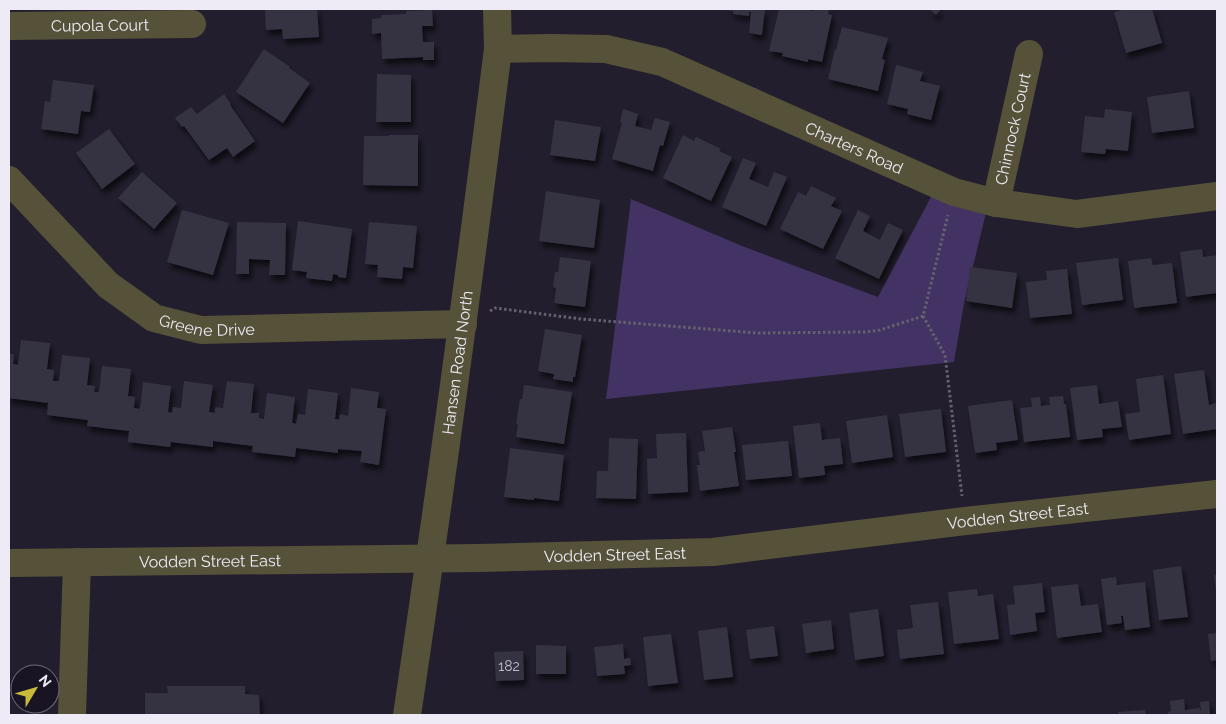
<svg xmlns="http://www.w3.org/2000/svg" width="1226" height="724" viewBox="0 0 1226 724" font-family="Raleway,sans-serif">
	<defs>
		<filter id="shadow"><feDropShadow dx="3" dy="5.5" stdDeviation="2.5" flood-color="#0009"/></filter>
	</defs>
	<rect width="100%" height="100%" fill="#221e2d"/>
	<path fill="#433364" d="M932,195L965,209L986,213L964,303L954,362L606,399L631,199L742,246L878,297Z"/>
	<path fill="#363243" filter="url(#shadow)" d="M265,9H317L319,37L283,39L282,29L266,30Z
		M725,9H765L762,35L749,33L751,12H749V16L733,14V11L725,10Z
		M779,9H803L814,11L815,9H829L828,14L832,15L822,62L808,59V62L782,56L783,53L769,51Z
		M929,9H941L936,15Z
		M1127,9H1152L1162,43L1126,53L1114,12Z
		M432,10L433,26H422L423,42H434V60H423V57L382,59L381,33L372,34V19L381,18V15L406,14V11Z
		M842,27L888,38L882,59L885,60L878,91L828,79L835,49L836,50Z
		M264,49L290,67L289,68L310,83L283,123L236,92Z
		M896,65L923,72L920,81L940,86L931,120L907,114L908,109L887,104Z
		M377,74L411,75V122H376Z
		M53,80L94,85L90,112L81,111L78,134L41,129L45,101L50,102Z
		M1189,91L1194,128L1152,133L1147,97Z
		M224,94L231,104L230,105L255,141L233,157L227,148L209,160L184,126L182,127L175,118L191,107L197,114Z
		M623,109L638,114L635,126L651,130L655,118L670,122L663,146L660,145L653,171L612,159L622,123L620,122Z
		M1105,109L1132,112L1128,151L1106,149L1105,154L1081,152L1085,116L1104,118Z
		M555,120L601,127L595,161L550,155Z
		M109,129L135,164L102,189L76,153Z
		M389,135H418V186L363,185L364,136H389Z
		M683,135L694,141L696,137L721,149L719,151L732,157L711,201L663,178Z
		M743,158L756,163L749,179L768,187L774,172L787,177L766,226L722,207Z
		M142,172L177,203L154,229L118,198Z
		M811,186L836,198L831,206L842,211L823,249L780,229L798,192L806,196Z
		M546,191L600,200L594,248L539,241Z
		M182,210L229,223L213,275L167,262Z
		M858,210L870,216L863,231L880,240L888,223L903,230L879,279L835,258Z
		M298,221L352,229L346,278L338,277V275L333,274L332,281L306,278L307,272L292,270Z
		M237,222L286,223L285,275H269L270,260L249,259V274H236Z
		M369,222L417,226L413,268L403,267L402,279L377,277L378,265L365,264Z
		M1202,249L1203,257L1217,255V293L1186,297L1180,252Z
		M560,257L591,261L585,307L554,303L556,288L553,287L555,272H558Z
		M1118,258L1123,300L1082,305L1076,263Z
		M1151,258L1153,265L1172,263L1177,303L1134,308L1128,261Z
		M970,267L1017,273L1012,308L966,301Z
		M1067,269L1072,314L1030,318L1026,282L1047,280L1046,271Z
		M545,329L582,335L575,377H573V382L553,379L554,374L538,371Z
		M21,340L50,343L47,369L54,370L53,381H59L62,355L90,358L87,385L95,386L94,392H99L102,366L131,369L128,396L135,397L134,408L140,409L143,382L171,386L168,412L172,413L173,407L181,408L184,381L213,385L209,412L215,413V407L223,408L227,381L254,384L251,413H259V418L264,419L267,393L295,397L292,423L296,424L298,414L305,415L308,389L338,393L335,419L339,420L340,414L348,416L351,388L379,392L377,408L386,409L379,465L360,462L362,451L338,449V453L296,448L295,457L252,452L253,446L213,441V447L171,442L170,447L128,442L129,431L87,426L88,420L47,415L48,403L9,398V354H14L13,364L18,365Z
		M1204,370L1209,405L1217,403V429L1183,434L1174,374Z
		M1163,375L1171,434L1129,440L1125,414L1140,412L1136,379Z
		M524,385L572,392L564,444L516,437L518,425L516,424L520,399H522Z
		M1097,385L1099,404L1118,401L1122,427L1102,429L1103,437L1077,440L1070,388Z
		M1063,396L1064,404H1066L1070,437L1024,442L1020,408L1032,407L1031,398L1040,397L1041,406L1050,405L1049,397Z
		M1012,400L1018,440L996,443L997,450L975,453L968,406Z
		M941,409L946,452L905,457L899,414Z
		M887,415L893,457L852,463L846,421Z
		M820,423L822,440L840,438L843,464L824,466L825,475L799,478L793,426Z
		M732,427L736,452H734L739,486L700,491L697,465H700L698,452L705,451L702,431Z
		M686,433L688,492L648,494L647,459L657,458L656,434Z
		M609,438L638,439L636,499L596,498L597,471H608Z
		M788,441L792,476L746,480L742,445Z
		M510,448L564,455L559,501L534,498V500L504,497Z
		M1181,566L1188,617L1159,620L1153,570Z
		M1217,574V591H1216L1214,575Z
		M1116,577L1117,585L1145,582L1150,627L1125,630L1123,616H1121L1122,623L1107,625L1101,579Z
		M1042,583L1045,612L1035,613L1037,631L1010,635L1007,605L1015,604L1013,586Z
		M1078,584L1081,606L1098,604L1102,632L1057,638L1051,587Z
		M977,589L978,596L993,594L999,639L954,644L948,592Z
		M938,602L944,654L900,659L897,630L913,628L910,605Z
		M878,609L884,656L855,660L849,613Z
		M831,620L834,649L806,653L802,624Z
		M774,626L778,656L750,659L746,630Z
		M727,627L733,677L704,680L698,631Z
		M1217,633V660L1211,661L1208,634Z
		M671,634L678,683L648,686L643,637Z
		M623,644L624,659L630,658L631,665L624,666L625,674L597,676L594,647Z
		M536,645L566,646V674H536Z
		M523,651L524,680L496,681L494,652Z
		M167,686H245V694L259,695L260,715H145V693H168Z
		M1184,699L1185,710L1200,708V710H1201L1200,702L1209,701L1210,715H1169L1168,712L1171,711L1170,701Z
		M1145,710L1146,715H1119L1118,712Z"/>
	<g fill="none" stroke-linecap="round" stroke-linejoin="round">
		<path stroke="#65616f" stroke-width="3" stroke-dasharray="2.5 2.5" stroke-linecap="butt" d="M490,311L495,308L581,319L757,333L866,332L880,330L923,316L948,215
			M923,316L945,355L962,496"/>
		<g stroke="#555239" stroke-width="28">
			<path id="s1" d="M9,26L192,24"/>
			<path id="s2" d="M498,49L551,48L606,49L662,62L954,192L996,203L1077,214L1217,196"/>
			<path id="s3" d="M9,180L108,285L154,318L201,330L463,324"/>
			<path id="s4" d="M996,203L1029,54"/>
			<path id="s5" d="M9,563L478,558L713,552L965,521L1217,494"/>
			<path d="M72,715L77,562"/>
			<path id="s6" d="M407,715C440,494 470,271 498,49L497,9"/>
		</g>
	</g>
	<g text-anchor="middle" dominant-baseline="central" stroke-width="5" stroke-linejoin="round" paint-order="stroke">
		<g font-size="14" fill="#c0bdc9">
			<text x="509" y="666">182</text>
		</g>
		<g font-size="16" fill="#eeebf6" stroke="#191423">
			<text stroke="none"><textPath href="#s1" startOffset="91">Cupola Court</textPath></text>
			<text stroke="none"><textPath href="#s4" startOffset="76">Chinnock Court</textPath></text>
			<text stroke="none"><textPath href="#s2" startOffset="376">Charters Road</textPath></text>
			<text stroke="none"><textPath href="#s3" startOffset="255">Greene Drive</textPath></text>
			<text stroke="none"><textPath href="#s6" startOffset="356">Hansen Road North</textPath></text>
			<text stroke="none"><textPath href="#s5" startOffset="1011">Vodden Street East</textPath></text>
			<text stroke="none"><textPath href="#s5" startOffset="606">Vodden Street East</textPath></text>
			<text stroke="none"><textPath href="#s5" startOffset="201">Vodden Street East</textPath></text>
		</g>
	</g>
	<rect width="1226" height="724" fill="none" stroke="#eeebf6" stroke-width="20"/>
	<g transform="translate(35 689) rotate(52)"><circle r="24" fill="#191423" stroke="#6e6a77"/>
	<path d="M0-4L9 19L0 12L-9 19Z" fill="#caba3a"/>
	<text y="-8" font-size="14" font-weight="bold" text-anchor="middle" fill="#eeebf6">N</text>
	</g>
</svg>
